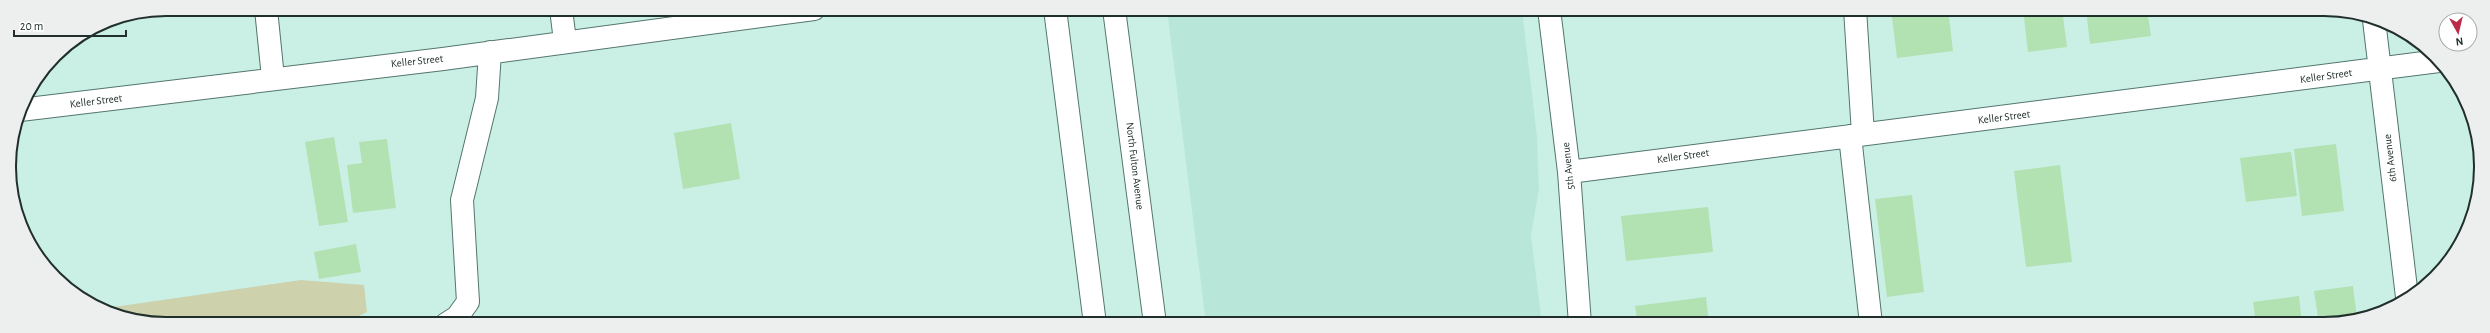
<svg xmlns="http://www.w3.org/2000/svg" width="2490" height="333" viewBox="0 0 2490 333" font-family="'Alegreya Sans',sans-serif">
	<rect width="100%" height="100%" fill="#caf0e6"/>
	<path fill="#b8e7da" d="M1167,9H1522L1537,137L1539,189L1531,235L1542,324H1206Z"/>
	<path fill="#cdd1ac" d="M301,280L364,285L367,312L343,324H156L100,309Z"/>
	<path fill="#b2e1b2" d="M1891,9H1948L1953,51L1897,58Z
		M2023,9H2062L2067,47L2028,52Z
		M2086,9H2147L2151,36L2090,44Z
		M731,123L740,179L683,189L674,133Z
		M334,137L348,222L319,226L305,142Z
		M387,139L396,208L353,213L347,165L362,163L359,142Z
		M2336,144L2344,211L2302,216L2294,149Z
		M2291,152L2297,196L2246,202L2240,158Z
		M2060,165L2072,262L2026,267L2014,171Z
		M1912,195L1924,292L1887,297L1875,199Z
		M1708,207L1713,252L1626,261L1621,216Z
		M356,244L361,272L319,279L314,252Z
		M2353,286L2357,318L2334,324H2319L2314,291Z
		M2299,296L2302,324H2256L2253,302Z
		M1706,297L1709,324H1638L1635,306Z
		M2187,317V324H2148V321Z
		M1858,318L1859,324H1820V323Z
		M2141,320V324H2123V323Z"/>
	<g fill="none" stroke-linecap="round" stroke-linejoin="round">
		<g stroke="#53756d" stroke-width="24">
			<path id="minor" d="M266,9L273,78
				M561,9L565,41
				M1549,9L1569,172L1580,324
				M1855,9L1863,134
				M2374,20L2407,297
				M20,110L443,59L814,9
				M1850,136L1871,324
				M1569,172L2439,61
				M446,324L457,317L468,302L462,200L487,98L490,52"/>
		</g>
		<g stroke="#53756d" stroke-width="24">
			<path id="major" d="M1055,9L1095,324
				M1114,9L1155,324"/>
		</g>
		<use href="#minor" stroke="#fff" stroke-width="22"/>
		<use href="#major" stroke="#fff" stroke-width="22"/>
	</g>
	<g text-anchor="middle" dominant-baseline="central" stroke-width="3" stroke-linejoin="round" paint-order="stroke">
		<g font-size="11" fill="#202f2b" stroke="#fff">
			<text transform="translate(417 61) rotate(-6)">Keller Street</text>
			<text transform="translate(2326 76) rotate(-8)">Keller Street</text>
			<text transform="translate(96 101) rotate(-7)">Keller Street</text>
			<text transform="translate(2004 117) rotate(-7)">Keller Street</text>
			<text transform="translate(1683 156) rotate(-8)">Keller Street</text>
			<text transform="translate(2390 158) rotate(-97)">6th Avenue</text>
			<text transform="translate(1135 166) rotate(83)">North Fulton Avenue</text>
			<text transform="translate(1568 166) rotate(-96)">5th Avenue</text>
		</g>
	</g>
	<path d="M0 0H2490V333H0ZM166 16H2324A150 150 0 0 1 2474 166V167A150 150 0 0 1 2324 317H166A150 150 0 0 1 16 167V166A150 150 0 0 1 166 16Z" fill="#edeeee" fill-rule="evenodd"/>
	<path fill="none" stroke="#202f2b" stroke-width="2" d="M166 16H2324A150 150 0 0 1 2474 166V167A150 150 0 0 1 2324 317H166A150 150 0 0 1 16 167V166A150 150 0 0 1 166 16Z"/>
	<g transform="translate(2458 32) rotate(172)"><circle r="19" fill="#ffffff" stroke="#a6acaa"/>
	<path d="M0-3L7 15L0 10L-7 15Z" fill="#ba2948"/>
	<text y="-6" font-size="11" font-weight="bold" text-anchor="middle" fill="#202f2b">N</text>
	</g>
	<path d="M14 30v6h112v-6" fill="none" stroke="#202f2b" stroke-width="2"/>
	<text x="20" y="30" font-size="12" fill="#202f2b" stroke="#ffffff" stroke-width="3" paint-order="stroke">20 m</text>
</svg>
